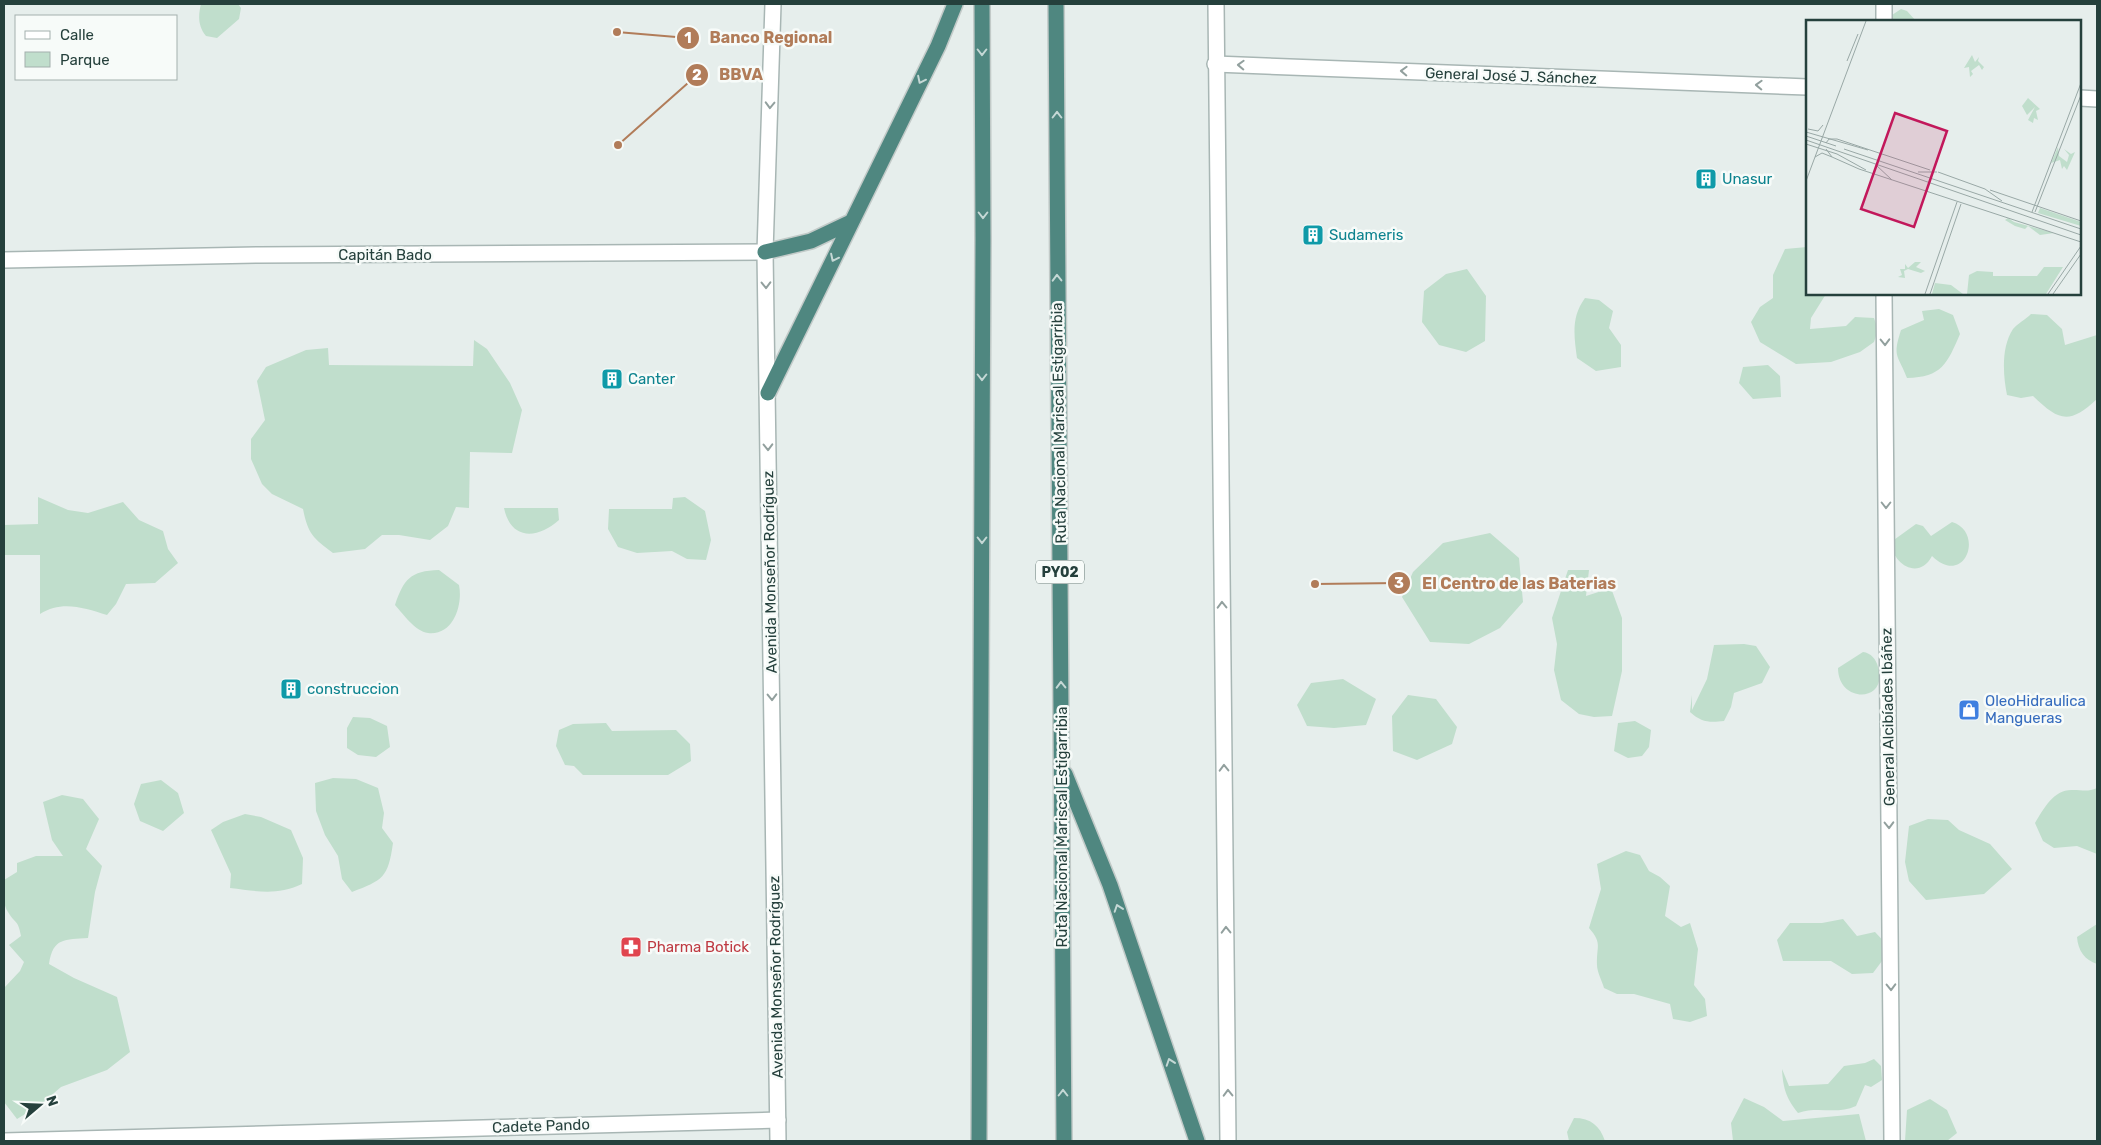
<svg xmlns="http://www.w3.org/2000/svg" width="2101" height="1145" viewBox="0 0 2101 1145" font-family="Rubik,sans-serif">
	<rect width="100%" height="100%" fill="#e6eeec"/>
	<path fill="#c0decc" d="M201,4H238L241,8L239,19L217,38L206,36C198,26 198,16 201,4Z
		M1901,9L1907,11L1916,21H1883Z
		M1807,247V294H1826L1811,318L1810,329L1846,326L1855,317L1874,318L1878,330L1874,342L1860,352L1831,362L1796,364L1760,342L1751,322L1760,307L1773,298V275L1785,249Z
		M1467,269L1486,296L1485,341L1466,352L1439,345L1422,322L1424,291L1446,274Z
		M1585,298L1599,300L1613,311L1609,328L1621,345V367L1596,371L1577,358C1574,336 1571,317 1585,298Z
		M1939,309L1953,315L1960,334C1947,364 1942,377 1907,378C1898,354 1892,358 1901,330L1924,320L1922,311Z
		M2031,314L2047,315L2062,329L2065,345L2097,335V399C2069,425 2059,421 2033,396L2021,398L2007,395C2003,375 2001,347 2013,329C2017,324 2026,319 2031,314Z
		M474,340L487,349L510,383L522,410L512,453L470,452L469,508L456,507L448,526L430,540L399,535H382L365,549L333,553C313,538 308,534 303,509L272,494L262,484L251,459V439L265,420L257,381L266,367L306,350L328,348L329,365L473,366Z
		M1768,365L1780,376L1781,397L1753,399L1739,383L1743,367Z
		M38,497L68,510L88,513L123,502L139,520L163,531L168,549L178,563L155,583L126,584L116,604L107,615C84,608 62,600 40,614V555H4V525L38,524Z
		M685,497L705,511L711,540L706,560L687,559L672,551L637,553L618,547L608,529L609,509H672L673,498Z
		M504,508H558L559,520C538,539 511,541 504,508Z
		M1952,522C1985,532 1965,588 1932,556C1919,581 1892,564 1891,542L1916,524L1923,526L1931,536Z
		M1490,533L1519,558L1523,602L1500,628L1469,644L1430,642L1402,597L1413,572L1443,543Z
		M439,570L459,585C463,604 454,636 428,633C415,631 404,615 395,605C404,579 410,571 439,570Z
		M1568,570H1589L1586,596L1611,588L1622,618V671L1612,716L1594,717L1579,714L1561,700L1554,670L1557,644L1552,618Z
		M1744,644L1756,646L1770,667L1762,683L1734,693L1731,707L1724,721C1709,723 1701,722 1690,712L1692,695V710L1707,679L1714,645Z
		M1863,652C1871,653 1876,659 1878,667C1889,703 1838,704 1838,668Z
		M1343,679L1376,699L1366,725L1334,728L1307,726L1297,705L1311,683Z
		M1408,695L1436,699L1457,727L1452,744L1417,760L1393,751L1392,716Z
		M353,717L370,718L387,726L390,747L376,757L358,755L347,748V728Z
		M1635,721L1651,730L1649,747L1642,756L1628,758L1614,751L1618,723Z
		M606,723L612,731L676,730L690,744L691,761L668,775H583L574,766L565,765L556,746L559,730L573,724Z
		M333,778L356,779L378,788L384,813L382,828L393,843C388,878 383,880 352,892L342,879L338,856L325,835L316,811L315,783Z
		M161,780L178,793L184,813L163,831L140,821L134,804L141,784Z
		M2097,788V854L2077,846L2054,848L2043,841L2035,823C2044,808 2054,789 2073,790C2083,790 2088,792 2097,788Z
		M62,795L83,799L99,819L86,849L102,866L95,892L88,938C65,940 53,937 49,964L74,978L117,997L130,1052L107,1070L61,1087L40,1105L17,1119L4,1102V988L20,971L24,962L9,945L21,936C18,919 15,924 8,912C2,903 4,890 4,880L17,872V863L36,856H63L52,840L43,802Z
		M245,814L261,817L291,830L303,858L302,884C276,896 257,891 230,888L231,874L211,830L223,822Z
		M1928,819L1948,820L1959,830L1990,844L2012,869L1984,894L1926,900L1909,881L1905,862L1909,826Z
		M1626,851L1640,855L1649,871L1660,877L1670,886L1665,916L1681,927L1690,923L1698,949L1694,985L1705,999L1707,1016L1690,1022L1673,1019L1670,1004L1634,994H1617L1604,988C1602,981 1597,972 1597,965C1596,946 1603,944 1589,928L1601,889L1597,864Z
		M1843,919L1857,936L1875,932L1891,949L1873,973L1852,974L1831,961H1783L1777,940L1790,923H1822Z
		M2097,924V964C2085,960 2078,951 2077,937Z
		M1874,1059L1881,1066L1882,1080L1871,1087L1865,1085L1856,1106C1837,1115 1818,1106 1798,1113C1786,1098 1783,1088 1782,1069L1789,1086L1828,1084L1844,1066L1865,1063Z
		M1744,1098L1764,1107L1783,1121L1859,1114L1866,1141H1733L1731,1123Z
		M1930,1099L1947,1110L1957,1133L1947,1141H1905L1907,1110Z
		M1574,1118C1591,1118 1600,1126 1605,1141H1569L1567,1132Z"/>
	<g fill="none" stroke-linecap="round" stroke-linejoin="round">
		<g stroke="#a8b6b4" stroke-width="18">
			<path id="minor" d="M1884,21V4
				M1215,64L1807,87
				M2080,98L2097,99
				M4,260L259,255L765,252
				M1884,294L1892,1141
				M4,1141L778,1120"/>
		</g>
		<g stroke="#a8b6b4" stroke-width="18">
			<path id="tertiary" d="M773,4L765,252L778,1141
				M1216,4L1228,1141"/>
		</g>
		<g stroke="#c2cac8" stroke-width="18">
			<path id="trunk" d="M1056,4L1064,1141
				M765,252L811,241L851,222
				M768,393L938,46L955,4
				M1065,774L1110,885L1197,1141
				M979,1141L983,239L982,4"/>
		</g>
		<use href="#minor" stroke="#fff" stroke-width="15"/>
		<use href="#tertiary" stroke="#fff" stroke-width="15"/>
		<use href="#trunk" stroke="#4f8780" stroke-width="15"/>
	</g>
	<defs><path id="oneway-chevron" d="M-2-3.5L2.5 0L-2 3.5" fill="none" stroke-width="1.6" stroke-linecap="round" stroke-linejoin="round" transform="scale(1.25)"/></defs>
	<g stroke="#c5d8d5">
		<use href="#oneway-chevron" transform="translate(982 52) rotate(90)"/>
		<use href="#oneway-chevron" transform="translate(921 80) rotate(116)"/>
		<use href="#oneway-chevron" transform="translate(1057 115) rotate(-90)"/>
		<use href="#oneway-chevron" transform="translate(983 215) rotate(90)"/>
		<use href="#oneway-chevron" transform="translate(834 258) rotate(116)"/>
		<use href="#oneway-chevron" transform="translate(1057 278) rotate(-91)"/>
		<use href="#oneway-chevron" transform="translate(982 377) rotate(90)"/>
		<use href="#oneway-chevron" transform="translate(982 540) rotate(90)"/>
		<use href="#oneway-chevron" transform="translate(1061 685) rotate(-91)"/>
		<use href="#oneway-chevron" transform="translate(1118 908) rotate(-109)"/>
		<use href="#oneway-chevron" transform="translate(1170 1062) rotate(-109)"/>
		<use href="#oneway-chevron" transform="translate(1063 1093) rotate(-90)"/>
	</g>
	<g stroke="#92a09e">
		<use href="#oneway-chevron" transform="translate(1241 65) rotate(-178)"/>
		<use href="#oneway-chevron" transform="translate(1404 71) rotate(-178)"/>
		<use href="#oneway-chevron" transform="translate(1759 85) rotate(-178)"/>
		<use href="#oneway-chevron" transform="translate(770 105) rotate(92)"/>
		<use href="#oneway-chevron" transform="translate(766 285) rotate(89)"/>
		<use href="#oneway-chevron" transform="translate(1885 342) rotate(89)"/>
		<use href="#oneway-chevron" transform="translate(768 447) rotate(89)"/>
		<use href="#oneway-chevron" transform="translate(1886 505) rotate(90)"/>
		<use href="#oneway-chevron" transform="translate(1222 605) rotate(-91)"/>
		<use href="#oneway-chevron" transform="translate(772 697) rotate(89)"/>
		<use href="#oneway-chevron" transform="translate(1224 768) rotate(-91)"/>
		<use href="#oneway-chevron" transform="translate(1889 825) rotate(89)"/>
		<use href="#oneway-chevron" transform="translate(1226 930) rotate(-91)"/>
		<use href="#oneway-chevron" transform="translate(1891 987) rotate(89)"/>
		<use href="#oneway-chevron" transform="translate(1228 1093) rotate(-91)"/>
	</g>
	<defs>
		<g id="building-square" transform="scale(1.125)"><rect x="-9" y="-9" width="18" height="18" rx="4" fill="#0f9aa8" stroke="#f7fbf9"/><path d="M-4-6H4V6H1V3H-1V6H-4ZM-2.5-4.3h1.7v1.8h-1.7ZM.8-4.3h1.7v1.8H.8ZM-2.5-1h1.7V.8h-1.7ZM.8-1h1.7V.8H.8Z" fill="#fff"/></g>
		<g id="shop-square" transform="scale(1.125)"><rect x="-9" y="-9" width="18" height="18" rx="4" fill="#3f7fe0" stroke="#f7fbf9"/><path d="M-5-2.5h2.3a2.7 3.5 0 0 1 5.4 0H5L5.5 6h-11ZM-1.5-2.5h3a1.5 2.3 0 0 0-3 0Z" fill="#fff"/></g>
		<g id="pharmacy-square" transform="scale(1.125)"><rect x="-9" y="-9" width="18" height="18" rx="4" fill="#e0444e" stroke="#f7fbf9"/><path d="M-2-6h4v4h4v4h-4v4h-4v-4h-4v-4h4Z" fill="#fff"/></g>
	</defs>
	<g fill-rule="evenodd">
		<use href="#building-square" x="1706" y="179"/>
		<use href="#building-square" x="1313" y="235"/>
		<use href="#building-square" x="612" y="379"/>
		<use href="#building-square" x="291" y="689"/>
		<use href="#shop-square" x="1969" y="710"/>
		<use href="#pharmacy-square" x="631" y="947"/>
	</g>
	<g text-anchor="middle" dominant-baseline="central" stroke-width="5" stroke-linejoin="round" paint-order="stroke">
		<rect fill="#f7fbf9" stroke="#647875" stroke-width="1" x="1036" y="560.5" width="48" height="23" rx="4"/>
		<g font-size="14" font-weight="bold" fill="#25403c">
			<text x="1060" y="572">PY02</text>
		</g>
		<g font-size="15" fill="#25403c" stroke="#f7fbf9">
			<text transform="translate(1511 76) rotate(2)">General José J. Sánchez</text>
			<text x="385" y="255">Capitán Bado</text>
			<text transform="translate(1059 423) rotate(-91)">Ruta Nacional Mariscal Estigarribia</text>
			<text transform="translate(770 572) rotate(-91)">Avenida Monseñor Rodríguez</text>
			<text transform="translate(1888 717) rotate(-91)">General Alcibíades Ibáñez</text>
			<text transform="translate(1062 827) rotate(-90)">Ruta Nacional Mariscal Estigarribia</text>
			<text transform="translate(776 977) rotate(-91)">Avenida Monseñor Rodríguez</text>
			<text transform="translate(541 1126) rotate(-2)">Cadete Pando</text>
		</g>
		<g font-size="15" fill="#0d838f" stroke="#f7fbf9" text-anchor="start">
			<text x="1722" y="179">Unasur</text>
			<text x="1329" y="235">Sudameris</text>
			<text x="628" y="379">Canter</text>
			<text x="307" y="689">construccion</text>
		</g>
		<g font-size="15" fill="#366cbe" stroke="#f7fbf9" text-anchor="start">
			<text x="1985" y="701">OleoHidraulica<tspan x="1985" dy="17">Mangueras</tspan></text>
		</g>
		<g font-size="15" fill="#be3a42" stroke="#f7fbf9" text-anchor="start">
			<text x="647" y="947">Pharma Botick</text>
		</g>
	</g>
	<g transform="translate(1806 20)">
		<rect width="275" height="275" fill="#e6eeec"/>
		<path d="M166,35L169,42L173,37L172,41L178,47L176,50L173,45L165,51L167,54L164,57L163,47L158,48ZM222,78L234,89L230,91L232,100L228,98L227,103L222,100L229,87L221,95L216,86ZM252,127L253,136L261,142L263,135L258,129L265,134L269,132L261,150L258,146L256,149L254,140L245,143ZM234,188L275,202V206L232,193ZM202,198L208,202L248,213L234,215L222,206L219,209L209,206L199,200ZM109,242H115L110,247L119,251L115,253L102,249L98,251L99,258L92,257L96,255L94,249H99V244L102,248ZM238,247H257L240,274H161L163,255L171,251L187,252V256H231ZM129,263L145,265L157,274H126Z" fill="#c0decc"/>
		<path fill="none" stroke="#99a8a6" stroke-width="1" d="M41,41L52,14M2,109L12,111L17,105M0,112L62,130M0,116L30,126M0,120L275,215M20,123L23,119H31L124,150M0,124L31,134L60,150M20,129L26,137L53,149L275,222M38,129L275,209M9,137L16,133L26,137M70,145L86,160M112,152H131M132,152L179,169M0,161L60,1M179,169L196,181M184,170L275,201M226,192L275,63M229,192L275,75M119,274L151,182M124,274L155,184M242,274L275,226M247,274L275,234"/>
		<path fill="#c2185b" fill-opacity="0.15" stroke="#c2185b" stroke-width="2.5" d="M89,93L141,111L108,207L55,189Z"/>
		<rect width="275" height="275" fill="none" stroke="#25403c" stroke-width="2.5"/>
	</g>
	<path fill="none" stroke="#b17c59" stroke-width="2" d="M617 32L688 38M618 145L697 75M1315 584L1399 583"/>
	<g fill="#b17c59" stroke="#f7fbf9" stroke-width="2">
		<circle cx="617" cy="32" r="5"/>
		<circle cx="618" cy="145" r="5"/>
		<circle cx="1315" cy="584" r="5"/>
		<circle cx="688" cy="38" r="12"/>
		<circle cx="697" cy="75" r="12"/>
		<circle cx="1399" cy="583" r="12"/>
	</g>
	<g font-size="15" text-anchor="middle" font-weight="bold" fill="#fff">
		<text x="688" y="43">1</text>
		<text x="697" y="80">2</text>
		<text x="1399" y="588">3</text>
	</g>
	<g font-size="16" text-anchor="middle" font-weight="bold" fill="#b17c59" stroke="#f7fbf9" stroke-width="5" stroke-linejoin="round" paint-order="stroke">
		<text x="771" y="43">Banco Regional</text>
		<text x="741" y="80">BBVA</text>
		<text x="1519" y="589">El Centro de las Baterias</text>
	</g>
	<rect width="2101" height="1145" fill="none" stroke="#25403c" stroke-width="10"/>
	<rect x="15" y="15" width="162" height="65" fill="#f7fbf9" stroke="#a3b0ad"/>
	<rect x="25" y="31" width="25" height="8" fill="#ffffff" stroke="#a3b0ad"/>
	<text x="60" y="40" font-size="15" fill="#25403c">Calle</text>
	<rect x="25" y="52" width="25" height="15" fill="#c0decc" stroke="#a3b0ad"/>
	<text x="60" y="65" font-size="15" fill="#25403c">Parque</text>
	<g transform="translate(40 1105) rotate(71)" stroke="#f7fbf9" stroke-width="4" paint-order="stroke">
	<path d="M0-4L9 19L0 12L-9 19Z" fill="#25403c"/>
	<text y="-8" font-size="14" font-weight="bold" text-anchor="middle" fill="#25403c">N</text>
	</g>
</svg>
